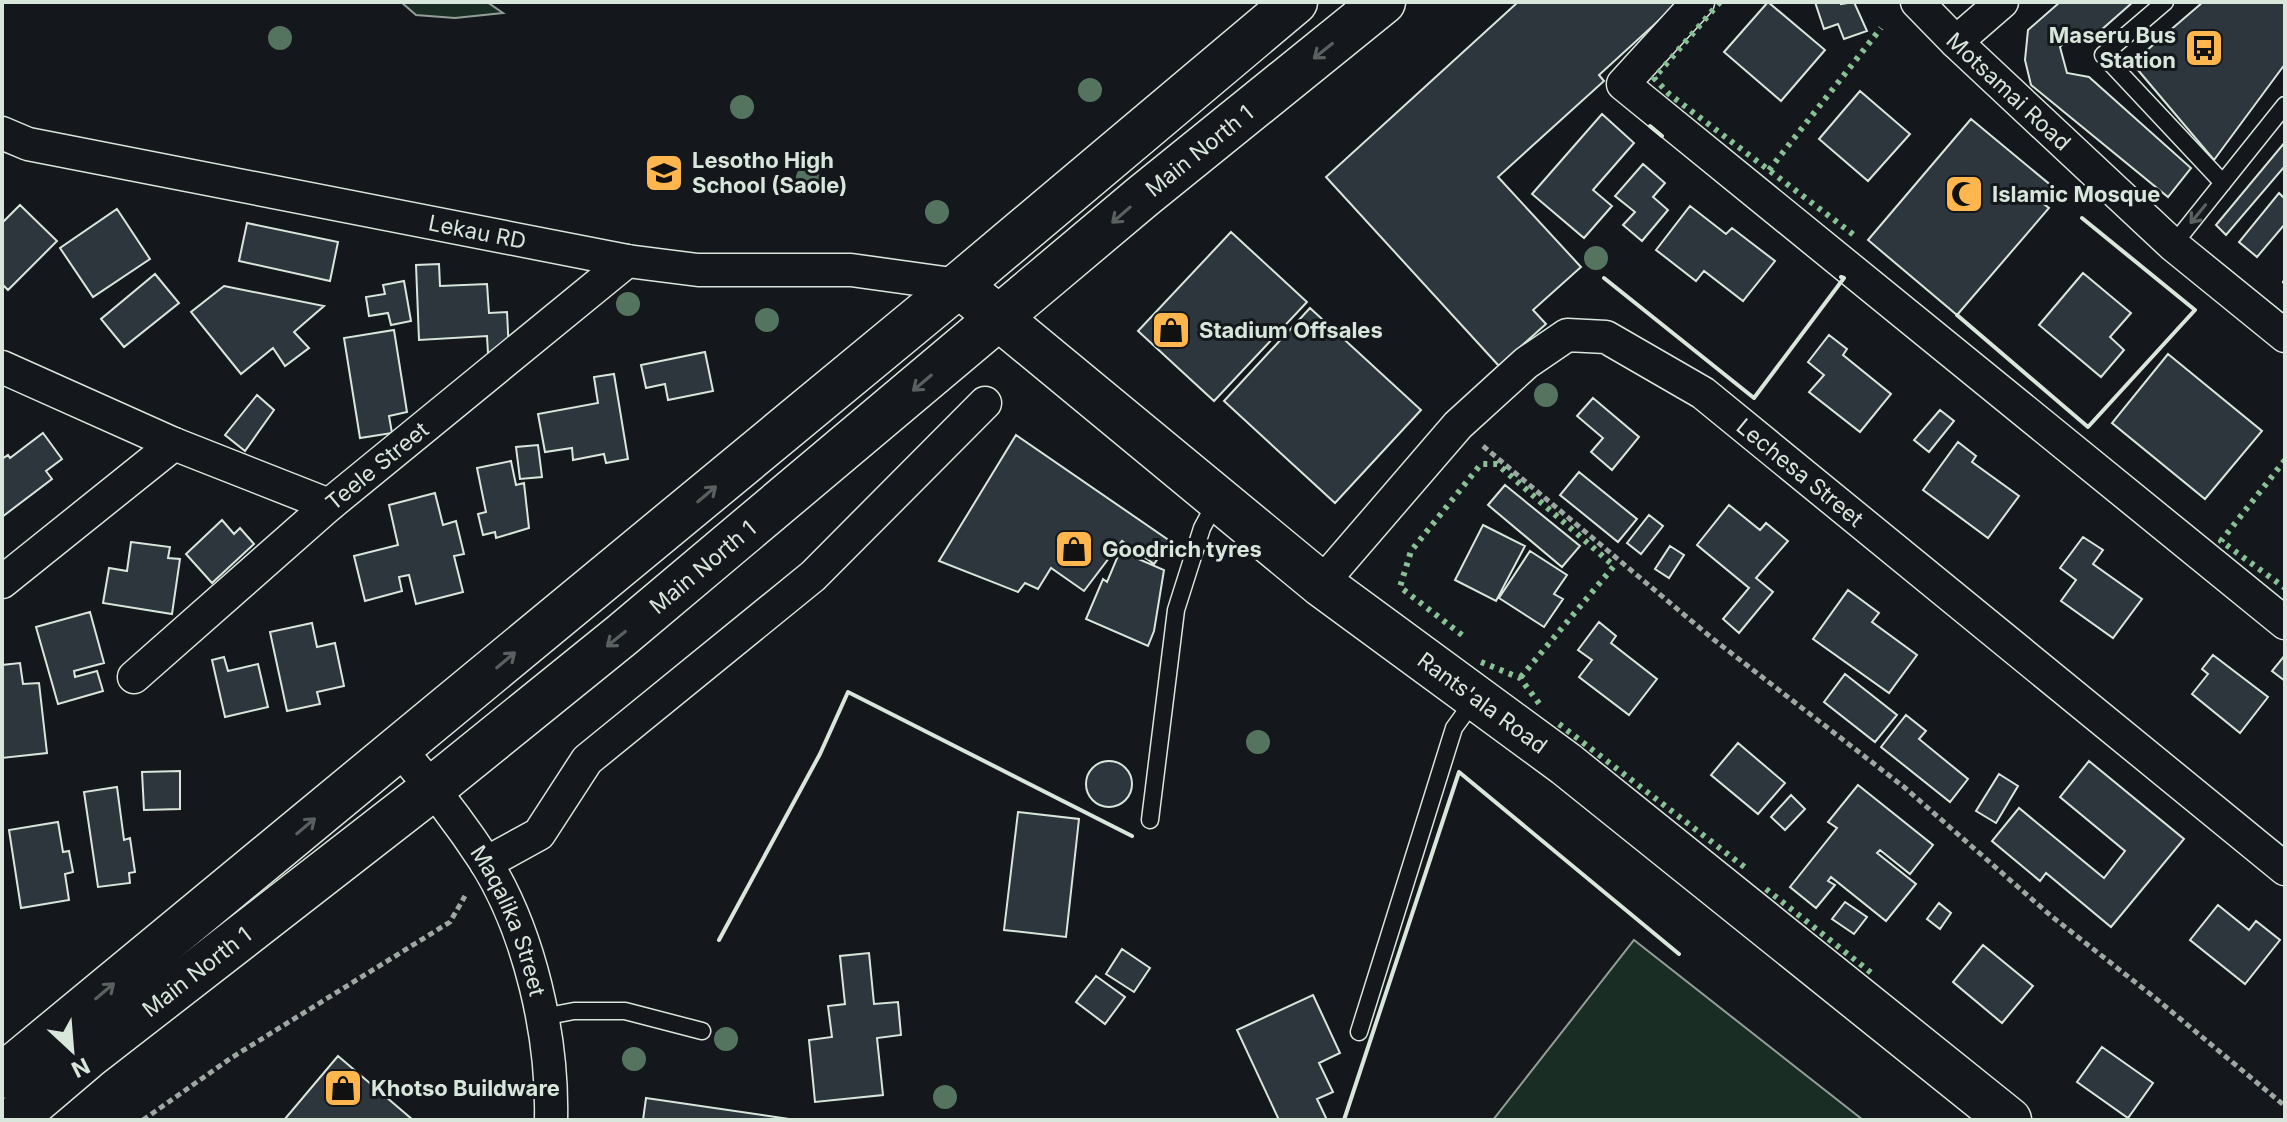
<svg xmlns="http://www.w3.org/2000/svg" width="2287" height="1122" viewBox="0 0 2287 1122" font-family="Inter,sans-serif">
	<rect width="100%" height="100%" fill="#14181c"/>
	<path fill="#1a2d24" stroke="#939e99" stroke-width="2" d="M401,2H487L503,13L455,18L416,15Z
		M1634,940L1863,1120H1493Z"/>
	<path fill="#2c363c" stroke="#d8e6dc" stroke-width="2" d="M1518,2H1679L1599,75L1604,81L1498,177L1581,267L1533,310L1546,324L1499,366L1326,177Z
		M1768,2L1825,50L1781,101L1724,52Z
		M1815,2H1841V4L1854,2L1867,31L1844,39L1838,24L1824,29Z
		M2060,2H2133L2092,38L2074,32L2060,47L2067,73L2089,77L2191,168L2168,197L2031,85L2025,60L2028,30Z
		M2203,2H2285V64L2214,160L2132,63Z
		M1860,91L1910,134L1868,181L1819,139Z
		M1602,114L1634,143L1593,190L1612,206L1584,238L1532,194Z
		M1971,119L2053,187L2041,202L2049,208L1957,315L1868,240Z
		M2285,142V166L2226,235L2216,225Z
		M1643,164L1665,183L1653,197L1668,210L1642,241L1623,225L1635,212L1615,196Z
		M2279,193L2285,199V224L2257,257L2239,242Z
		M20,205L57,241L8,290L2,284V223Z
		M1690,206L1726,234L1732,228L1775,261L1743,301L1704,271L1696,281L1656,250Z
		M117,209L150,259L93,297L60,248Z
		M247,223L338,242L330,281L239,261Z
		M1231,232L1307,302L1214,401L1138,331Z
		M439,264L440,286L487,284L489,313L507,312L509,352L488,353L487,336L419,340L416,265Z
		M2083,273L2131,313L2110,337L2124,350L2101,377L2039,325Z
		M155,274L179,303L124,347L101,319Z
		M404,281L411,321L391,325L388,313L369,316L366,297L385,294L383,285Z
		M224,286L324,306L294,332L309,348L285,366L273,348L241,374L191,312Z
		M1310,308L1421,410L1335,503L1224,401Z
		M394,330L407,412L389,416L392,433L360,438L344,338Z
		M1829,335L1847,349L1843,355L1891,394L1860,432L1809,392L1824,375L1808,362Z
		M705,352L713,391L668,400L665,384L646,388L641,365Z
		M2168,354L2262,431L2205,499L2112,423Z
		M614,374L628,459L606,463L604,454L573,460L572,448L545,452L538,414L598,403L594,377Z
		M257,395L274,410L245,451L225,435Z
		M1593,398L1639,437L1612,470L1591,452L1603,438L1577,416Z
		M1940,410L1954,421L1929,452L1914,440Z
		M43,433L62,459L46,471L52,479L2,517V459L8,455L10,458Z
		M1016,435L1170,541L1154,564L1122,541L1084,591L1051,568L1038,589L1025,583L1018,592L939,561Z
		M1958,442L1976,456L1972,462L2019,496L1988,538L1923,490Z
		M538,445L542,477L520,479L516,447Z
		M511,461L516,485L524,483L529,528L496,538L495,532L483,535L478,514L486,512L477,468Z
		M1579,472L1637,519L1618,542L1560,495Z
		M1505,485L1580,546L1562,567L1488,505Z
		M435,493L443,525L456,521L464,554L454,556L463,592L416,604L409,575L399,577L402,591L365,601L354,556L398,545L389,505Z
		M1729,505L1760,530L1766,523L1788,541L1756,578L1773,592L1739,633L1723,619L1749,588L1697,545Z
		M1649,515L1663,526L1641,554L1627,543Z
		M222,520L234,534L240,528L254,544L212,583L186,554Z
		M1483,525L1525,546L1496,601L1455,580Z
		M2083,537L2103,550L2093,564L2142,599L2113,638L2061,601L2076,580L2060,568Z
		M131,542L170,547L168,558L180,559L172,614L103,603L109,568L127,571Z
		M1670,546L1684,555L1669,578L1655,569Z
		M1120,551L1164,570L1154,631L1148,646L1086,619L1103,579L1107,582Z
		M1530,551L1567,575L1554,594L1563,599L1544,627L1499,598Z
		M1848,590L1879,613L1872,622L1917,655L1889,693L1813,639Z
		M90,612L104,663L74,671L75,677L97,671L103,691L58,704L36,627Z
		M1599,622L1616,636L1611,643L1657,679L1629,715L1579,677L1592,660L1578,650Z
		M312,623L317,647L335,643L344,686L317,692L320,704L287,711L270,632Z
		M2213,655L2268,697L2240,733L2192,694L2208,674L2202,669Z
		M2285,655V681L2272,671Z
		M224,657L228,671L258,664L268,707L225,717L212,660Z
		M20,663L23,684L39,683L47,753L2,758V665Z
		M1845,674L1897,715L1875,742L1824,702Z
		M1906,715L1926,731L1919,739L1968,779L1950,802L1881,747Z
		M1738,743L1785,783L1758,814L1711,775Z
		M1086 784a23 23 0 1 1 46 0a23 23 0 1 1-46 0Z
		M2089,761L2184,839L2111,927L2046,873L2040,881L1992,841L2019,808L2104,878L2125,851L2060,797Z
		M180,771V809L144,810L142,772Z
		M1999,774L2018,786L1996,823L1976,811Z
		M1858,785L1933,845L1910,874L1880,850L1877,853L1916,884L1886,921L1831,877L1828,881L1835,885L1816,908L1790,887L1837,828L1828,822Z
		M117,787L124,840L130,838L135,872L129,873L130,883L98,887L84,792Z
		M1791,795L1805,809L1785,830L1771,817Z
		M1018,812L1079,819L1066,937L1004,930Z
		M58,822L63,852L69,851L73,872L65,874L69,900L21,908L9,830Z
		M1845,902L1867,917L1854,934L1832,919Z
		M1939,903L1951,913L1940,929L1927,919Z
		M2218,905L2249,930L2256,921L2280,940L2245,984L2190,940Z
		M1983,945L2033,986L2002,1023L1953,982Z
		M1122,949L1150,968L1134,992L1106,974Z
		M869,953L874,1004L898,1002L901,1035L877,1038L883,1095L815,1102L809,1040L832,1037L828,1006L845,1004L840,956Z
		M1096,976L1125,997L1105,1024L1076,1002Z
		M1313,995L1340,1053L1319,1063L1333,1092L1317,1099L1327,1120H1279L1237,1030Z
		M2102,1047L2153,1083L2128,1118L2077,1082Z
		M338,1056L413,1120H284Z
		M646,1098L796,1120H643Z"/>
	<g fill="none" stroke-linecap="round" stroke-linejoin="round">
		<g stroke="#d8e6dc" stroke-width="19">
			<path id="lane" d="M2165,2L2103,55L2223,183
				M2173,245L2285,105
				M1150,820L1176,610L1202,528L1216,502
				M543,1017L574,1011H625L702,1031
				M1359,1032L1454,728L1475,699"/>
		</g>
		<g stroke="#d8e6dc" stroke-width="35">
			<g id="street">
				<path d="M1698,2L1623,84L2285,623"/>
				<path id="s1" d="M1917,2L1956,42L2173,245L2285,336"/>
				<path d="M1956,42L2002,2"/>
				<path id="s2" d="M2,133L28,144L627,261L698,270H851L959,285"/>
				<path d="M2,367L174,444L329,505"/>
				<path d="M2,582L174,444"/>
				<path id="s3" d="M1321,584L1458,425L1526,363L1567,335L1606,337L1703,393L2285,869"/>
				<path id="s4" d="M134,677L329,505L627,261"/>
				<path id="s5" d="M399,749C430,784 459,821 485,861C530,933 553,1036 551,1120"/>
				<path d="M486,863L539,834L587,760L813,576L985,403"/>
			</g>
		</g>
		<g stroke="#d8e6dc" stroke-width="47">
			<g id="secondary">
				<path id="s6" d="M959,285L1321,584L1566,764L2009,1120"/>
			</g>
		</g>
		<g stroke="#d8e6dc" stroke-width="47">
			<g id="primary">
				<path d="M2,1076L959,285L1295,2"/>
				<path id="s7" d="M13,1120L87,1057L433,788L622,635L1142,197L1383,2"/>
			</g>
		</g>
		<path stroke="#9da8a2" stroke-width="5" stroke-dasharray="6 4" stroke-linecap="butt" d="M1483,446L1713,639L1904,787L2050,915L2154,997L2285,1106
			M143,1120L231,1058L450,922L465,896"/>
		<use href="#lane" stroke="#14181c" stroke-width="16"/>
		<use href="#street" stroke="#14181c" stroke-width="32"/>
		<use href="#secondary" stroke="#14181c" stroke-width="44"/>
		<use href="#primary" stroke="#14181c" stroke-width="44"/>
		<path stroke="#8ac095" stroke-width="6" stroke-dasharray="4 6" stroke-linecap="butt" d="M1720,2L1654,78L1669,94L1854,235
			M1769,170L1881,28
			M2285,460L2221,541L2285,588
			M1462,635L1400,587L1411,551L1481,464H1497L1614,566L1520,678
			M1481,662L1520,678L1541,706
			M1559,724L1747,869
			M1766,889L1874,975"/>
		<path stroke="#d8e6dc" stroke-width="4" d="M1650,126L1662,136
			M1604,278L1754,398L1844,278L1841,277
			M2284,282L2285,283
			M1957,315L2088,427L2195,310L2082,218
			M719,940L820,754L848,692L1132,836
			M1344,1120L1459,772L1679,954"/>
	</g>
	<g fill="#55745f">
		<circle cx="280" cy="38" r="12"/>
		<circle cx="1090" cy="90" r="12"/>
		<circle cx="742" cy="107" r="12"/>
		<circle cx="808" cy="178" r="12"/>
		<circle cx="937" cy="212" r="12"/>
		<circle cx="1596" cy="258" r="12"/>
		<circle cx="628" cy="304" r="12"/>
		<circle cx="767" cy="320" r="12"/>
		<circle cx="1546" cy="395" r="12"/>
		<circle cx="1258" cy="742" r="12"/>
		<circle cx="726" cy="1039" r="12"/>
		<circle cx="634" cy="1059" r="12"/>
		<circle cx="945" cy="1097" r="12"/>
	</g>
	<defs><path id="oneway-shaft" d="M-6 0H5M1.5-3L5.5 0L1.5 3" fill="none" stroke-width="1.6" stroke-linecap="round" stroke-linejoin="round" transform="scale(2)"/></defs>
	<g stroke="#59605f">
		<use href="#oneway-shaft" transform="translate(1323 51) rotate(141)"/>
		<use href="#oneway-shaft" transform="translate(2198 214) rotate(129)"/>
		<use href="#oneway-shaft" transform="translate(1121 215) rotate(139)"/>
		<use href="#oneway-shaft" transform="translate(922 383) rotate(140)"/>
		<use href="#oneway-shaft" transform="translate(707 494) rotate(-40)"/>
		<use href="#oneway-shaft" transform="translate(616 639) rotate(141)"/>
		<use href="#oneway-shaft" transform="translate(506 660) rotate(-40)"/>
		<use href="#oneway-shaft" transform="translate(306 826) rotate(-40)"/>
		<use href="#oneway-shaft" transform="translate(105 991) rotate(-40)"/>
	</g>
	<defs>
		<g id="bus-square" transform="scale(2)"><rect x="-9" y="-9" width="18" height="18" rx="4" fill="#ffb74d" stroke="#14181c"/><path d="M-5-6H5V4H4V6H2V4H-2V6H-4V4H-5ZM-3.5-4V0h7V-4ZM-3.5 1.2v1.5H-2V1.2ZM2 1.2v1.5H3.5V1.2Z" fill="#111"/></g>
		<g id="school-square" transform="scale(2)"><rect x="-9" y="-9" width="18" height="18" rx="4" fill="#ffb74d" stroke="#14181c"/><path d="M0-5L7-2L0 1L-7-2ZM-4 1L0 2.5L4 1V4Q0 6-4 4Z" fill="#111"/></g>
		<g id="mosque-square" transform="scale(2)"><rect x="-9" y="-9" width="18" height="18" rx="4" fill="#ffb74d" stroke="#14181c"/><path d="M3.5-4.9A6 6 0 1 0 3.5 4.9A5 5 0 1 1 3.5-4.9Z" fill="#111"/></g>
		<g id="shop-square" transform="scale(2)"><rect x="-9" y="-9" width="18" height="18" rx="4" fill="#ffb74d" stroke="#14181c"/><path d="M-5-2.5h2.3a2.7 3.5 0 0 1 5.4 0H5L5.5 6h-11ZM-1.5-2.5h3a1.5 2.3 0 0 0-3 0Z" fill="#111"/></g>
	</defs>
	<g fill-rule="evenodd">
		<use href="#bus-square" x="2204" y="48"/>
		<use href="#school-square" x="664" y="173"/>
		<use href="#mosque-square" x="1964" y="194"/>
		<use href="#shop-square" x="1171" y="330"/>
		<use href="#shop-square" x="1074" y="549"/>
		<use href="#shop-square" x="343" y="1088"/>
	</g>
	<g text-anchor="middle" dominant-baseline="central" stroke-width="6" stroke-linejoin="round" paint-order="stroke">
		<g font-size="22" font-weight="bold" fill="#d8e6dc" stroke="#14181c" text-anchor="start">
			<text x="2176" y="35" text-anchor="end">Maseru Bus<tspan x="2176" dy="25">Station</tspan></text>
			<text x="692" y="160">Lesotho High<tspan x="692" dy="25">School (Saole)</tspan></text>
			<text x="1992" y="194">Islamic Mosque</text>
			<text x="1199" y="330">Stadium Offsales</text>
			<text x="1102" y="549">Goodrich tyres</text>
			<text x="371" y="1088">Khotso Buildware</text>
		</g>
		<g font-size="22" fill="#d8e6dc" stroke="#14181c">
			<text stroke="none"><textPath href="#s1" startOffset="128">Motsamai Road</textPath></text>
			<text stroke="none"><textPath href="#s7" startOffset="1532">Main North 1</textPath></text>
			<text stroke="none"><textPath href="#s2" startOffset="486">Lekau RD</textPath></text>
			<text stroke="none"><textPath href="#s4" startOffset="322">Teele Street</textPath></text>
			<text stroke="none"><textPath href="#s3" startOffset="628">Lechesa Street</textPath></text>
			<text stroke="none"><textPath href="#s7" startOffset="884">Main North 1</textPath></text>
			<text stroke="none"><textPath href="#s6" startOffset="670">Rants'ala Road</textPath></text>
			<text stroke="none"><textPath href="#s5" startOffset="206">Maqalika Street</textPath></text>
			<text stroke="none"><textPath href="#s7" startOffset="236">Main North 1</textPath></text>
		</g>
	</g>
	<rect width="2287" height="1122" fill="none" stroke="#d8e6dc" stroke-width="8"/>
	<g transform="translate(72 1050) rotate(154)" stroke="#14181c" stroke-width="6" paint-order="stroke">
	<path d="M0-6L14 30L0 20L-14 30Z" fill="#d8e6dc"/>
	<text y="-12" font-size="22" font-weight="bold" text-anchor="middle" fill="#d8e6dc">N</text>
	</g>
</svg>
